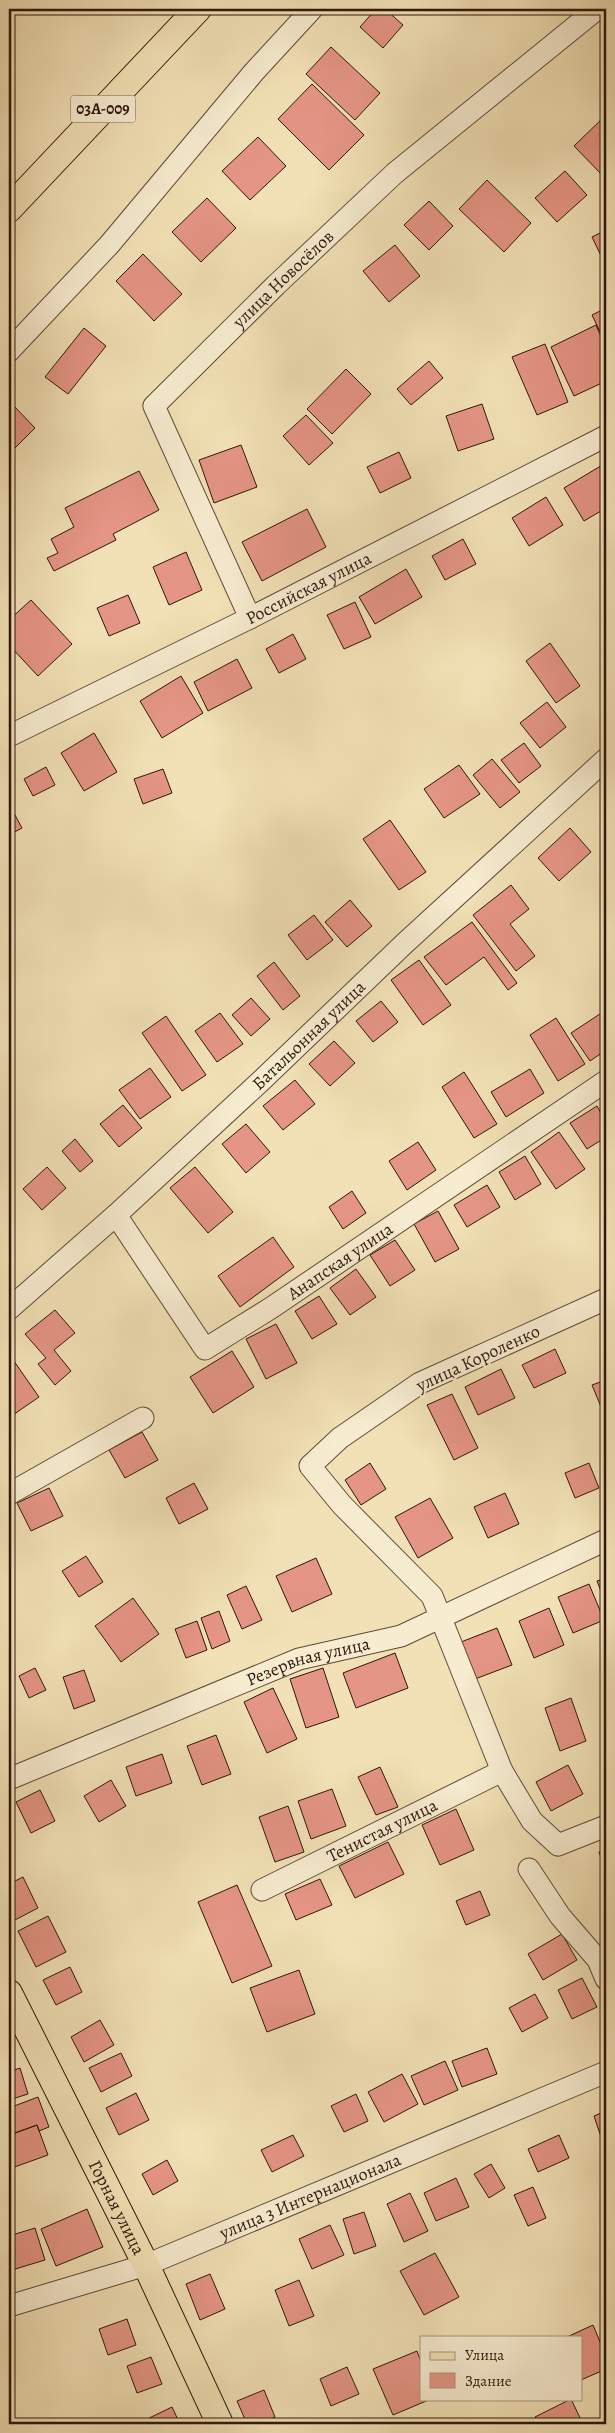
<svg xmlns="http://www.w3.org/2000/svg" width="615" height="2433" viewBox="0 0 615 2433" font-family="Alegreya,serif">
	<rect width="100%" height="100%" fill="#f2e1b6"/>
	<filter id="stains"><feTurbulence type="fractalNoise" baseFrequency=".004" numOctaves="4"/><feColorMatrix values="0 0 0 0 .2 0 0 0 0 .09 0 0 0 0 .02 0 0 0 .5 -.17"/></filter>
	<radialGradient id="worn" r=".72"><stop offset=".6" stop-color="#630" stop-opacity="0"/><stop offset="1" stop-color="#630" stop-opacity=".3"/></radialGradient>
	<path fill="#e59585" stroke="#2e160d" d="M376,9H385L403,25L383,48L360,27Z
		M331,47L380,93L355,120L306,74Z
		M312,84L364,135L329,170L278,119Z
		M606,115V179L574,146Z
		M258,137L286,166L250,200L222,171Z
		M565,171L587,195L557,222L535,198Z
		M487,180L531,223L504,252L459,209Z
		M207,198L236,228L201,262L172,232Z
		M429,201L453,226L429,250L404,225Z
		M606,230V266L592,237Z
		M395,245L420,276L389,302L363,271Z
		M143,254L182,294L154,321L116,281Z
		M606,308V344L592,315Z
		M596,325L606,348V381L574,396L551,347Z
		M84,328L106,346L68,394L45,377Z
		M545,344L568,402L537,415L512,357Z
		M429,361L443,378L411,405L397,389Z
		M346,369L371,394L332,434L307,409Z
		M482,404L494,439L458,451L446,416Z
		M13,405L35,428L9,454V410Z
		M306,415L333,443L309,465L283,436Z
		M241,445L257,487L214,503L199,460Z
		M399,452L411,478L380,493L367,467Z
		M604,464L606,467V508L584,521L564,488Z
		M139,471L159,510L113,534L116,540L54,571L47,558L58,553L51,539L74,527L65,508Z
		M546,497L563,525L529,546L512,518Z
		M307,509L326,547L262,581L242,542Z
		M463,539L476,564L445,580L432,556Z
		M186,552L202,590L169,605L153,567Z
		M406,569L422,597L375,624L359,597Z
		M128,595L140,623L109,636L97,608Z
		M31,600L72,644L38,676L9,645V620Z
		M355,602L371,637L344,649L327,615Z
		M293,634L306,659L279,673L266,649Z
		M550,643L580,686L556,703L526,661Z
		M237,659L252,688L208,711L194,682Z
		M181,676L203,713L162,738L140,701Z
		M547,702L566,727L540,748L520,723Z
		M94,733L117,772L84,791L61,753Z
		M524,743L541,766L519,783L501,760Z
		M492,759L520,792L500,808L473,775Z
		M459,765L480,794L444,818L424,789Z
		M46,767L55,785L33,796L24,779Z
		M163,769L172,793L143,804L134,779Z
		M9,804L22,828L9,835Z
		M390,820L426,872L399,890L363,839Z
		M570,828L591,852L559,881L538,858Z
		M511,885L529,909L510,924L535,956L516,971L473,915Z
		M350,900L372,926L347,947L325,922Z
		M314,915L333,940L307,960L288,935Z
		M472,922L517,983L508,990L484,957L446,985L424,957Z
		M419,960L451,1005L423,1025L391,980Z
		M274,962L300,996L283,1010L257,976Z
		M251,998L270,1019L251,1036L232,1015Z
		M381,1001L398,1022L373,1042L356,1021Z
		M606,1010V1050L590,1061L571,1033Z
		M220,1013L243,1044L217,1062L195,1031Z
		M166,1016L206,1075L182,1091L142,1033Z
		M556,1018L585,1064L558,1081L530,1035Z
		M334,1041L355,1063L330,1086L309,1064Z
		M150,1068L171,1097L140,1119L119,1090Z
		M530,1069L544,1093L506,1117L491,1092Z
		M464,1072L497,1124L474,1138L442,1087Z
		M295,1080L315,1104L283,1130L263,1106Z
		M123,1105L142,1128L119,1147L100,1124Z
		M597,1106L606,1122V1137L587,1149L570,1123Z
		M246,1124L270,1152L246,1173L222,1144Z
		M559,1132L585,1169L556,1189L531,1152Z
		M75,1139L93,1161L80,1172L62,1151Z
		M418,1142L436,1170L407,1190L389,1161Z
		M525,1156L541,1184L515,1200L499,1172Z
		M47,1167L66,1188L42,1210L23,1189Z
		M195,1167L233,1212L208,1233L170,1188Z
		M487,1185L500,1207L467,1227L454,1205Z
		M352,1191L366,1213L343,1229L329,1207Z
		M438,1211L459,1249L435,1262L414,1224Z
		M273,1237L294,1267L240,1307L218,1276Z
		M395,1240L415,1270L390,1286L370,1255Z
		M356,1269L376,1297L350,1315L330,1288Z
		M319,1296L337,1324L312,1339L295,1311Z
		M55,1310L75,1333L54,1350L71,1371L55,1385L38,1364L46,1358L25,1334Z
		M276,1324L297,1363L266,1379L246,1339Z
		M555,1349L566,1373L534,1388L522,1365Z
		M232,1351L254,1387L213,1413L190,1377Z
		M9,1354L39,1397L10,1417L9,1414Z
		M501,1369L515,1398L478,1415L465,1387Z
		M606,1380V1419L592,1385Z
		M452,1394L478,1448L454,1460L427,1405Z
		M142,1432L158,1460L125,1478L109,1450Z
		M370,1463L386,1489L361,1505L345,1480Z
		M589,1463L599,1488L575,1498L565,1473Z
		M194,1483L208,1509L179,1524L166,1498Z
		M49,1488L63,1516L31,1531L17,1503Z
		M505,1493L519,1524L488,1538L474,1507Z
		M430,1498L453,1538L418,1558L395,1517Z
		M86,1556L103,1582L79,1597L62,1571Z
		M316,1558L332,1594L292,1612L276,1576Z
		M606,1578V1604L597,1581Z
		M589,1584L604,1620L573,1633L558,1597Z
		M246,1586L262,1620L242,1629L227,1595Z
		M133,1598L159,1634L121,1662L95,1626Z
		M549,1608L564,1645L534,1658L519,1621Z
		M219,1611L230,1641L212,1649L201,1618Z
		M197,1621L207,1650L186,1658L175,1629Z
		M497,1628L512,1665L475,1679L461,1642Z
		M395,1653L408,1688L356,1708L343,1673Z
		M35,1668L46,1690L29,1698L19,1676Z
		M323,1668L339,1717L306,1728L290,1679Z
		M84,1670L95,1701L74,1709L63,1677Z
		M273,1688L297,1739L267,1753L244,1702Z
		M571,1698L586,1741L560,1751L545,1708Z
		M216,1735L231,1774L202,1785L187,1746Z
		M162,1754L172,1783L136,1796L126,1767Z
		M568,1765L583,1794L551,1811L536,1782Z
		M380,1767L398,1807L376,1815L358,1777Z
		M111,1780L126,1806L99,1822L84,1796Z
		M332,1789L346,1826L311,1839L298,1801Z
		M40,1790L55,1821L31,1833L16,1802Z
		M288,1806L304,1852L275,1862L259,1817Z
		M456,1809L474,1850L440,1865L422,1825Z
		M388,1842L404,1874L355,1898L339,1866Z
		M606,1849V1871L599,1852Z
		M23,1877L38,1908L13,1921L9,1912V1884Z
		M320,1879L332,1905L296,1920L285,1894Z
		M237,1885L272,1966L232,1983L198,1902Z
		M480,1891L490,1915L466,1925L456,1901Z
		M48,1916L66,1952L36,1967L18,1931Z
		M562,1934L577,1960L543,1980L528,1954Z
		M70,1967L82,1992L56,2005L43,1980Z
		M299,1970L315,2014L267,2032L250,1988Z
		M582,1978L597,2007L572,2019L558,1990Z
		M535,1994L548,2018L522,2032L509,2008Z
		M100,2020L114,2045L84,2062L71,2037Z
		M487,2048L497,2074L462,2087L452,2061Z
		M121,2053L132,2076L101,2092L89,2068Z
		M445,2061L458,2090L424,2105L411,2076Z
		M20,2068L28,2094L9,2100V2072Z
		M402,2074L418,2104L384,2122L368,2092Z
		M136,2093L149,2120L119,2135L106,2108Z
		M356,2094L368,2121L344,2132L331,2106Z
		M38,2097L49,2127L39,2131L37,2125L10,2135L9,2108Z
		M606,2111V2152L594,2116Z
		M37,2125L48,2155L9,2169V2135Z
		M293,2135L304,2156L272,2172L261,2150Z
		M559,2135L569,2158L538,2172L528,2149Z
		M167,2160L178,2181L153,2195L142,2174Z
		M491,2164L505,2188L489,2198L474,2174Z
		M456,2178L469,2207L436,2221L424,2193Z
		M533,2187L546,2218L528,2226L514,2195Z
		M410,2193L428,2231L404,2242L387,2204Z
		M87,2209L103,2247L56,2266L41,2229Z
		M364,2212L376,2246L354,2254L343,2219Z
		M330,2225L344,2255L312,2269L299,2239Z
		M35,2228L45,2260L12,2270L9,2258V2236Z
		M435,2253L459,2297L424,2315L400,2271Z
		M210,2274L225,2309L200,2320L186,2284Z
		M299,2280L314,2316L289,2326L275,2290Z
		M127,2319L136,2345L108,2355L99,2329Z
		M593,2325L606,2356V2369L581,2380V2337H567Z
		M417,2351L421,2362V2399H431L393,2415L373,2369Z
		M151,2357L162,2384L137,2393L127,2366Z
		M347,2367L359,2394L331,2406L320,2379Z
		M264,2390L275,2417L258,2424H247L237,2401Z
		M571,2399L583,2424H539L535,2417Z
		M172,2407L180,2424H144L143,2421Z"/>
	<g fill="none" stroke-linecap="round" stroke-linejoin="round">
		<g stroke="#5f4937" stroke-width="23">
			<g id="minor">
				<path d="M9,351L109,245L254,72L312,9"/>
				<path id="s1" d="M250,618L154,406L276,285L395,173L597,9"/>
				<path id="s2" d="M9,736L250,618L606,436"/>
				<path id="s3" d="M116,1215L205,1349L271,1308L606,1081"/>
				<path d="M606,1299L420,1383L340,1438L310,1466L342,1505L432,1596L502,1771L532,1821L558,1845L606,1826"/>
				<path id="s4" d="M9,1309L116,1215L262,1080L405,943L606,759"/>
				<path d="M9,1494L143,1418"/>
				<path id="s5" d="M9,1779L299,1659L401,1636L606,1540"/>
				<path d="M529,1869L560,1916L598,1960L606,1979"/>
				<path id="s6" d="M262,1890L502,1771"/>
				<path id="s7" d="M9,2306L146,2265L606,2072"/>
			</g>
		</g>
		<g stroke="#2e160d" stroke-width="28">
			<g id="major">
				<path d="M9,209L198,9"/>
				<path id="s8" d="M9,1993L146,2265L220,2424"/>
			</g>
		</g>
		<use href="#minor" stroke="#f7ecd0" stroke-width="21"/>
		<use href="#major" stroke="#f2e1b6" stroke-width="26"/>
	</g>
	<g text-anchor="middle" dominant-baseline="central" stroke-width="4" stroke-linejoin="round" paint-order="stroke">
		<rect fill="#f7ecd0" stroke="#6a5648" stroke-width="1" x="70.5" y="95.5" width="65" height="27" rx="4"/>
		<g font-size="16" font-weight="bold" fill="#2e160d">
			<text x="103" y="109">03А-009</text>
		</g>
		<g font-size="18" fill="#2e160d" stroke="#f7ecd0">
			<text stroke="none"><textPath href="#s1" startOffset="414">улица Новосёлов</textPath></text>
			<text stroke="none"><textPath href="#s2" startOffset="334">Российская улица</textPath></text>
			<text stroke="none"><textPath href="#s4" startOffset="406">Батальонная улица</textPath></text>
			<text stroke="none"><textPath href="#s3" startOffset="322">Анапская улица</textPath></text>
			<text transform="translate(478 1358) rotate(-25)">улица Короленко</text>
			<text stroke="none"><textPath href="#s5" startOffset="322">Резервная улица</textPath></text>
			<text stroke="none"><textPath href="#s6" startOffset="134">Тенистая улица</textPath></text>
			<text stroke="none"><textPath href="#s7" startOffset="321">улица 3 Интернационала</textPath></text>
			<text stroke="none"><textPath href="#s8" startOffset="240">Горная улица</textPath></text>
		</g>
	</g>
	<rect width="615" height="2433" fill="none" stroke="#f2e1b6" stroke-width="30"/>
	<rect x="10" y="10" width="595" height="2413" fill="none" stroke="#2e160d" stroke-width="2.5"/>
	<rect x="15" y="15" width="585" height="2403" fill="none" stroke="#2e160d"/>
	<rect x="420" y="2336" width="162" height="65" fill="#f7ecd0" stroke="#a79682"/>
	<rect x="430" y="2352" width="25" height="8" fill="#f2e1b6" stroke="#a79682"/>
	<text x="465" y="2360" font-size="15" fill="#2e160d">Улица</text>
	<rect x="430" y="2373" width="25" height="15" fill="#e59585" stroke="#a79682"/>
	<text x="465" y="2386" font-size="15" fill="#2e160d">Здание</text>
	<rect width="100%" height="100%" filter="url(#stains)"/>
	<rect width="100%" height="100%" fill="url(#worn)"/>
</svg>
